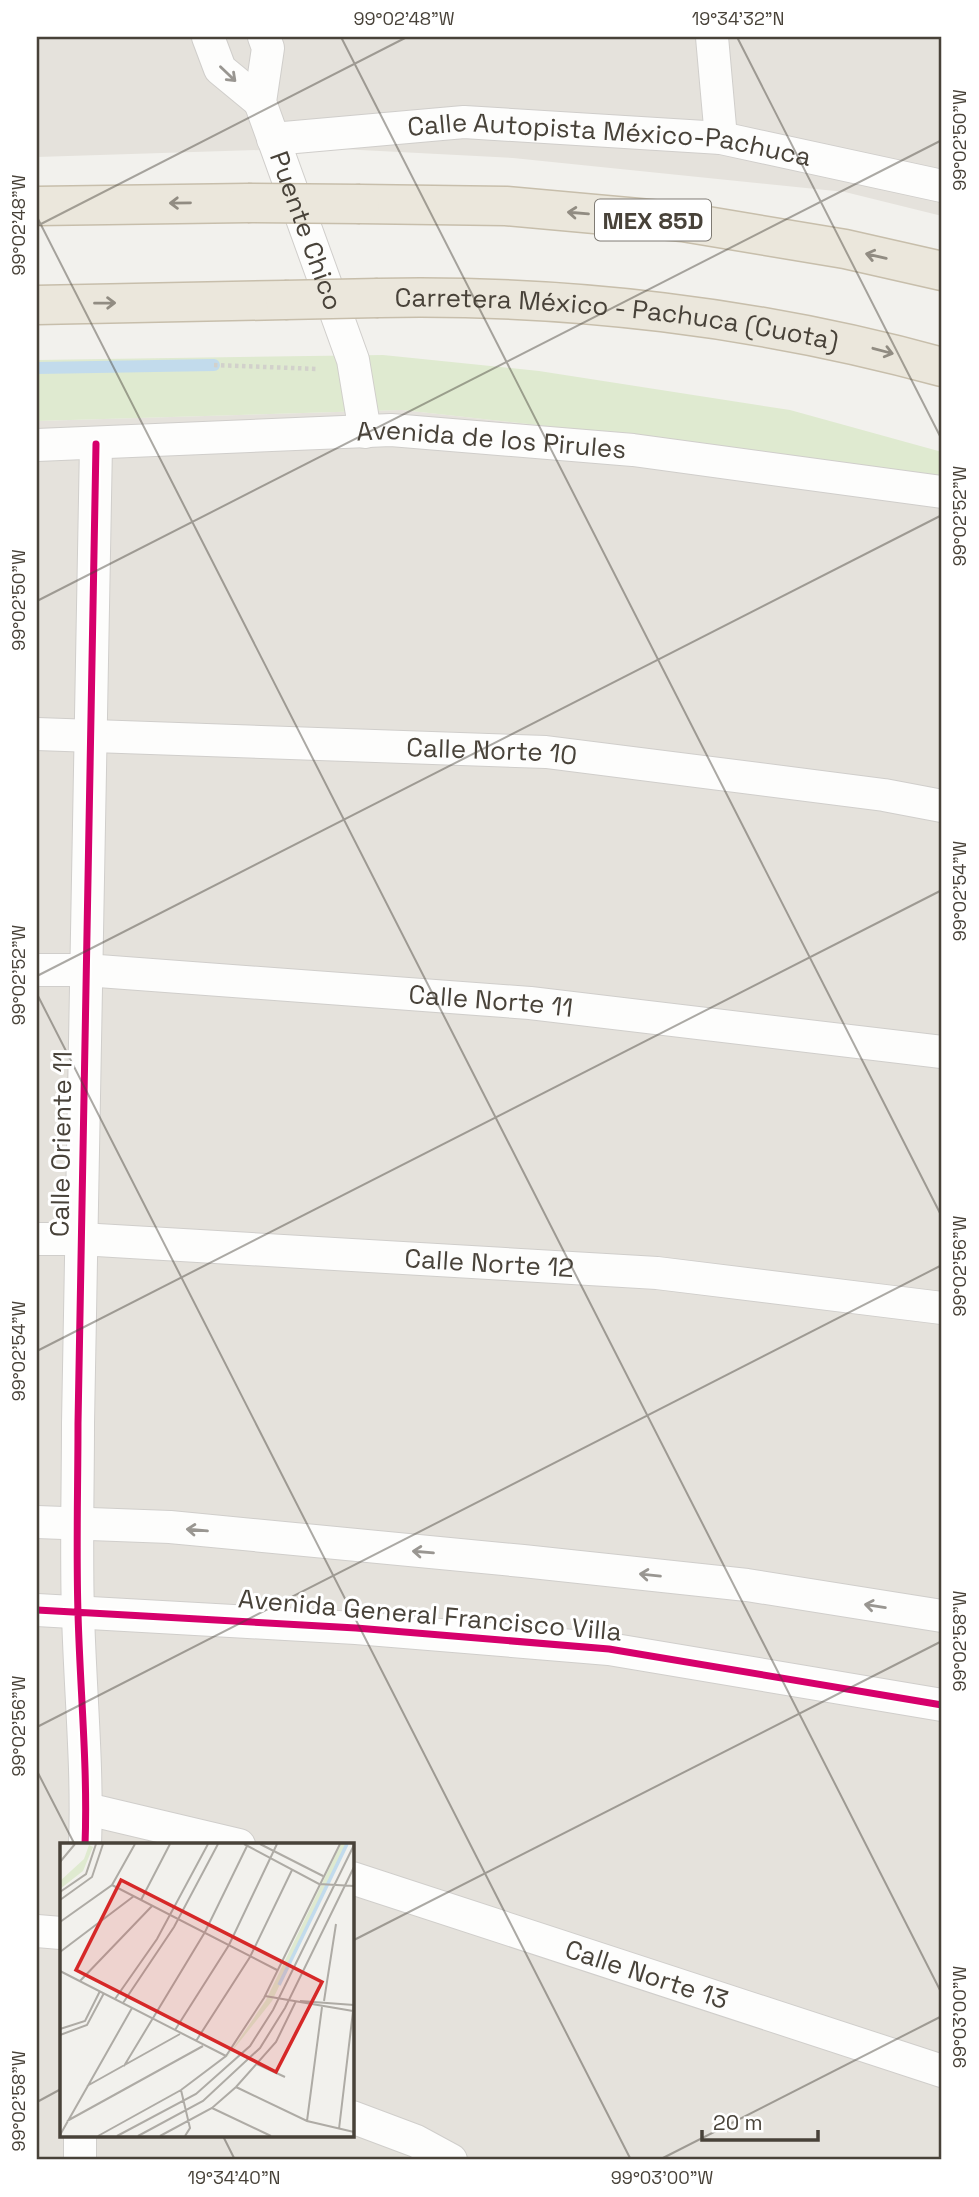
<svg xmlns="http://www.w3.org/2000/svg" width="979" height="2197" viewBox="0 0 979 2197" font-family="'Space Grotesk',sans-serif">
	<rect width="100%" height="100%" fill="#f2f1ed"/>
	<path fill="#e5e2dc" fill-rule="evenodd" d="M37,37H942V216L845,192L513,158L322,148L37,157Z
		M402,410L652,438L942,476V2160H37V421ZM61,1845H352V2136H61Z"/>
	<path fill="#dfead0" d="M383,355L539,371L790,410L942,452V476L652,438L402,410L37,421V360Z"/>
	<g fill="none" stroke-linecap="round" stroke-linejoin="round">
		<path stroke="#c2dbec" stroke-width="12" d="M37,368L214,365"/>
		<g stroke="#d0cecb" stroke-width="34">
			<g id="street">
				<path d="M208,37L220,69L260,102"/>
				<path id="s1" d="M264,37L268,48L260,102L353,360L365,432"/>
				<path d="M712,37L721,138"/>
				<path id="s2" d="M273,139L464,122L721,138L942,186"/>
				<path id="s3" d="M37,445L391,430L633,450L942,492"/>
				<path id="s4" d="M37,734L546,752L884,795L942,806"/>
				<path id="s5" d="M37,970H85L530,1003L942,1052"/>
				<path id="s6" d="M37,1239H80L657,1273L942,1308"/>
				<path d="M37,1522L170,1527L523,1561L747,1585L942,1616"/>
				<path d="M37,1610L356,1628L609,1649L942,1705"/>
				<path d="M87,1809L239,1845"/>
				<path d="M85,1845C88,1768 80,1690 78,1613C76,1550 78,1486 78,1423C81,1097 92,771 96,444"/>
				<path id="s7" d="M352,1878L942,2071"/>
				<path d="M37,1931L61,1933"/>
				<path d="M352,2117L416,2141L451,2160"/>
				<path d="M80,2136V2160"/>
			</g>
		</g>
		<g stroke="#c7beab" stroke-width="41">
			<g id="highway">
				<path d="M360,204L506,206L683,222L845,249L942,271"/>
				<path d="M37,206L248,203"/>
				<path id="s8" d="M378,298C567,294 760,317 942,367"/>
				<path d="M37,305L285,300"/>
			</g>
		</g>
		<path stroke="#d2d1cb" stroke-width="4.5" stroke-dasharray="3.5 3.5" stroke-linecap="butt" d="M214,365L318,369"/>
		<use href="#street" stroke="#fdfdfc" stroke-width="32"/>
		<use href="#highway" stroke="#ebe7dc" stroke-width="38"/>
		<g stroke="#c7beab" stroke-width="41" stroke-linecap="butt">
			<path id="highway-bridge" d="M248,203L360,204
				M285,300L378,298"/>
		</g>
		<use href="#highway-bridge" stroke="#ebe7dc" stroke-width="38"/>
		<g stroke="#fff" stroke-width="11">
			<path id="cycleway" d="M37,1610L356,1628L609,1649L942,1705
				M85,1845C88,1768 80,1690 78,1613C76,1550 78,1486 78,1423C81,1097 92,771 96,444"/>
		</g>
		<use href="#cycleway" stroke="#d6006c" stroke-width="7"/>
	</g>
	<defs><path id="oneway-shaft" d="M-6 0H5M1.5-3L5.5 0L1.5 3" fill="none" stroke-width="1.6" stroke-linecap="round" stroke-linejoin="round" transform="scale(1.75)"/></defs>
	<g stroke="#999691">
		<use href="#oneway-shaft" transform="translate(228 74) rotate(44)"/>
		<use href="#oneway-shaft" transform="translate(197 1530) rotate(-175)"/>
		<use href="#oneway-shaft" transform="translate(423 1552) rotate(-175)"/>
		<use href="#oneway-shaft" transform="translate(650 1575) rotate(-174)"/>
		<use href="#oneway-shaft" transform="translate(875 1606) rotate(-171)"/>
	</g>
	<g stroke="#918c82">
		<use href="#oneway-shaft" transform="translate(180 203) rotate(179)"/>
		<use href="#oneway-shaft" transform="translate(578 213) rotate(-175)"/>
		<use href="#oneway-shaft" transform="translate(876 256) rotate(-167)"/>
		<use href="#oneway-shaft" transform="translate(105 303) rotate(-1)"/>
		<use href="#oneway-shaft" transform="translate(883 351) rotate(15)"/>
	</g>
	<path fill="none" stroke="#484239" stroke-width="2" stroke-opacity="0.45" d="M341,37L942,1217M737,37L942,440M37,217L942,1994M37,226L407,37M37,601L942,140M37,976L942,515M37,994L631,2160M37,1351L942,890M37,1727L942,1265M37,1771L75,1845M352,1941L942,1641M37,2102L61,2089M223,2136L235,2160M659,2160L942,2016"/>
	<g text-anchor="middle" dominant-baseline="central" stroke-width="6" stroke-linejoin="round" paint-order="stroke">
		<rect fill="#fff" stroke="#7f7b74" stroke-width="2" x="595" y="199.5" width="116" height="41" rx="5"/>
		<g font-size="24" font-weight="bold" fill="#484239">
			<text x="653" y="220">MEX 85D</text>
		</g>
		<g font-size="26" fill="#484239" stroke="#fff">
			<text stroke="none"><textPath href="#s2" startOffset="338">Calle Autopista México-Pachuca</textPath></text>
			<text stroke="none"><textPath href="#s1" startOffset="203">Puente Chico</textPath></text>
			<text stroke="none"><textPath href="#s8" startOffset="240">Carretera México - Pachuca (Cuota)</textPath></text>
			<text stroke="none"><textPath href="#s3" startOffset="455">Avenida de los Pirules</textPath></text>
			<text stroke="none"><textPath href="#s4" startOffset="455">Calle Norte 10</textPath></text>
			<text stroke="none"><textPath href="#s5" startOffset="455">Calle Norte 11</textPath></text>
			<text transform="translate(61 1144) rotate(-89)">Calle Oriente 11</text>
			<text stroke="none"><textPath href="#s6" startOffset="453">Calle Norte 12</textPath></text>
			<text transform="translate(430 1615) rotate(5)">Avenida General Francisco Villa</text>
			<text stroke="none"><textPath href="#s7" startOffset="310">Calle Norte 13</textPath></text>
		</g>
	</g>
	<g transform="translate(60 1843)">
		<rect width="294" height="294" fill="#f2f1ed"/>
		<path d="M281,1H288L212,158L165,217L206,157ZM29,2L33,4L23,28L0,46V38L24,16Z" fill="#dfead0"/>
		<path fill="none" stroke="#c2dbec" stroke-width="3.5" d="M219,142L287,1"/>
		<path fill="none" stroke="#aeaba5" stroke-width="2" d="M184,1L259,41L294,43M200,1L263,33M0,19L15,1M52,42L217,127M0,49L26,31L36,1M0,57L32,34L43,1M81,57L110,1M0,79L52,42L75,1M0,109L74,53M0,128L166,213M20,138L92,63M205,153L293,168M55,156L97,96L148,1M240,158L294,162M264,158L276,81M63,160L114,84L158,1M0,186L25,178L40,148M115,187L169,102L217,1M0,192L27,182L44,150M136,198L190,114L232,27M197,221L225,234M64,223L145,89L187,3M27,243L120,191M176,244L247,278L294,289M121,247L130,285L125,293M152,265L211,293M7,278L143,203M247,278L262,164M279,286L294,160M0,292L72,165M38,293L121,247L166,213L204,155L280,1M57,293L136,251L190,203L213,167L294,2M78,293L143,258L200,205L225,165L294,24M100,293L152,265L176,244L216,199L236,158"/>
		<path fill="#d62828" fill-opacity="0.15" stroke="#d62828" stroke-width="3.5" d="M61,37L262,139L216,229L16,127Z"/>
		<rect width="294" height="294" fill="none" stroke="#484239" stroke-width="3.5"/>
	</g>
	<rect width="979" height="2197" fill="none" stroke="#ffffff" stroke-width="77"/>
	<path d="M702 2130v10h116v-10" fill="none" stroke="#484239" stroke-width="3.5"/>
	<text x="713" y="2130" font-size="21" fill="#484239" stroke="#ffffff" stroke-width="5" paint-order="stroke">20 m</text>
	<rect x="38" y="38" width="902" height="2120" fill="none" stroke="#484239" stroke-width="2.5"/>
	<g font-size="18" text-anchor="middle" fill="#484239">
		<text x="404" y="25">99°02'48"W</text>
		<text x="738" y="25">19°34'32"N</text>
		<text transform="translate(960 140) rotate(-90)" y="6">99°02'50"W</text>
		<text transform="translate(19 225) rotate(-90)" y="6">99°02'48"W</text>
		<text transform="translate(960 516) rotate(-90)" y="6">99°02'52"W</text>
		<text transform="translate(19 600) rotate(-90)" y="6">99°02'50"W</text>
		<text transform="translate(960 891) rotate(-90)" y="6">99°02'54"W</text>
		<text transform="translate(19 975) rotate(-90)" y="6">99°02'52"W</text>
		<text transform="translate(960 1266) rotate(-90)" y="6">99°02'56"W</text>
		<text transform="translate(19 1351) rotate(-90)" y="6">99°02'54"W</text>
		<text transform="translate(960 1641) rotate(-90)" y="6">99°02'58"W</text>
		<text transform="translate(19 1726) rotate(-90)" y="6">99°02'56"W</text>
		<text transform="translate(960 2017) rotate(-90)" y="6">99°03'00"W</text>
		<text transform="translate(19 2101) rotate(-90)" y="6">99°02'58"W</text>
		<text x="234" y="2184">19°34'40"N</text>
		<text x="662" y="2184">99°03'00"W</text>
	</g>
</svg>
